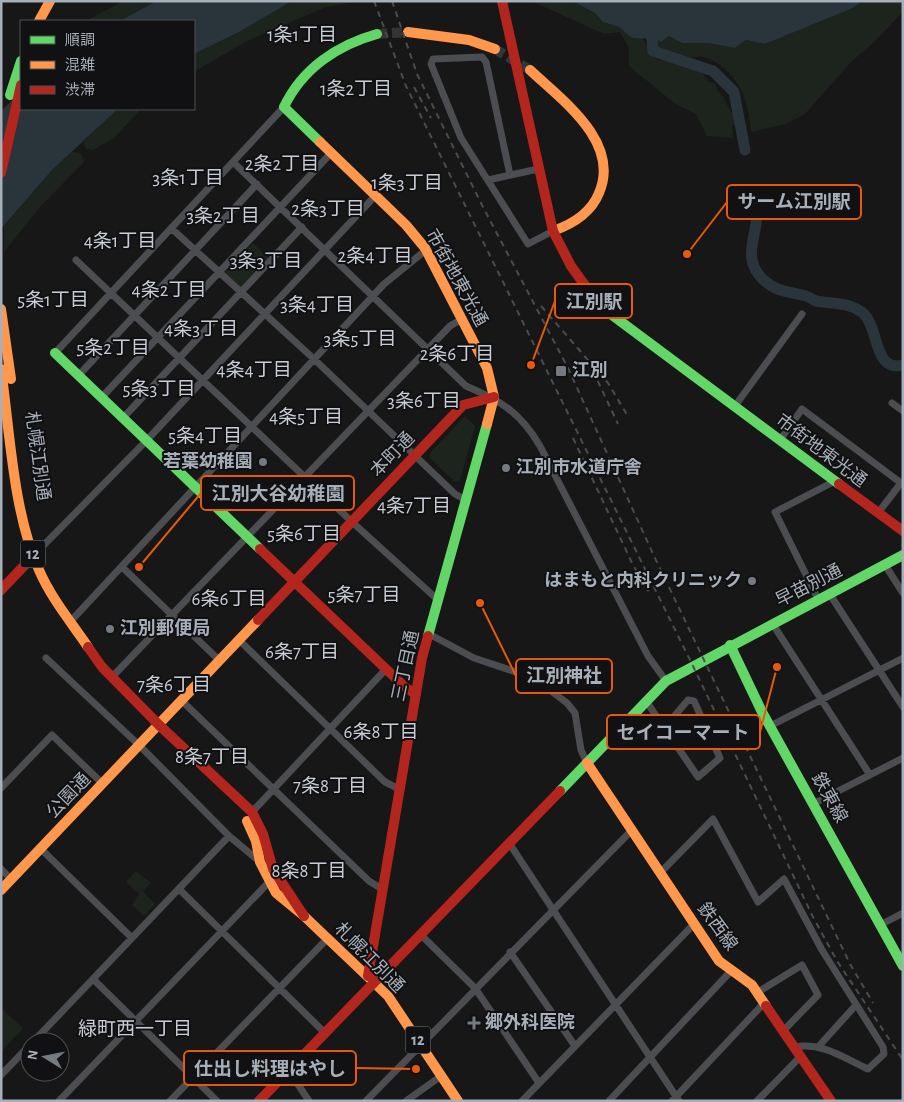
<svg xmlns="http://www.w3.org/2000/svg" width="904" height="1102" viewBox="0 0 904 1102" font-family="'Alegreya Sans','Noto Sans JP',sans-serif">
	<rect width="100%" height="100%" fill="#171717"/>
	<path fill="#1c241d" d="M123,1H156L120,21H86Z
		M292,1H359L326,7L245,42L194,72V54L241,31Z
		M531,1H572L595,13L603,22L619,27L632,38L643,39L656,59L699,68L709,82L715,83L718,92L721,93L731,112L738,118L732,127L733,138L707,136L696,114L674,103L629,66V48L620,32L604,34Z
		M862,1H903V12L871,45L852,61L804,115L785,124L751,132C749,99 737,68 703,57C698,56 692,58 688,57C676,55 666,51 655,49L654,38L661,42L669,36L682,43H708L735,48L746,40L765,44L853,8Z
		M118,109H141L114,138L93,150L86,149L83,142Z
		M72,152L81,153L84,162L40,207L4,252V226L52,170Z
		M253,243L268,258L241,288L225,273Z
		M465,416L475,426L460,481L455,482L430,458V453Z
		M136,871L151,883L143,891L155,904L144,916L132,905L139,894L126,882Z
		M1,1008L23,1028L1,1052Z"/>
	<path fill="#29353a" d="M156,1H292L241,31L194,54V21H120Z
		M572,1H862L853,8L765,44L746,40L735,48L708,43H682L669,36L661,42L649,35L643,39L632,38L619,27L603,22L595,13Z
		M21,92V109H118L52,170L1,229V111Z"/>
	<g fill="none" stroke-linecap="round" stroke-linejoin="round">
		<path stroke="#29353a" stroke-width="11" d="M633,1L652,39L653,51L713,71L734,92L745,150
			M756,202C756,209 757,217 756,224C753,243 746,258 759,275C773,292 787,291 806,296C810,297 813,300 816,301C833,304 849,302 863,313C879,326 873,373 903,365"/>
		<path stroke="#343537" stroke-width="10" stroke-dasharray="10 5" stroke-linecap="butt" d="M377,34L408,32
			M495,49L530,70"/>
		<path stroke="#4b4d50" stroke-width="7" d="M233,162L466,386C501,401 520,412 540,446L648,656L666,681
			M510,175L486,62L482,57L433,59L431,64L461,138L528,244L553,231
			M488,180L538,169
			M171,228L314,359L455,494L466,500
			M76,260L351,521L438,600
			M55,353L284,107
			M78,376L257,184
			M101,398L331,153
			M892,403L903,411
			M735,406L802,314
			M122,419L302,227
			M780,440L802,409L901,483L878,513
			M39,550L146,441L375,196
			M885,565L903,593
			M122,567L220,661
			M829,593L903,707
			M818,599L775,512L835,481
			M70,622L384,284L426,250
			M772,623L870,775
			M429,634L474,658L534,678L567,703L575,713L581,750L587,763
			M239,640L385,782L399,789
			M46,658L140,746L229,836L259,861
			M112,677L450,326L462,319
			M182,701L369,881L382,889
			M646,701L698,777L720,758L694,701L688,700L665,727
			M770,726L903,658
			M1,788L52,735L103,784
			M813,804L903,758
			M252,812L386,669
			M509,843L679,1101
			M41,849L132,938
			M1,869L11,879
			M660,873L713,819L758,902L784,879L822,950L883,1047L884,1054L868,1069C844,1058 822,1042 795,1047
			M179,889L326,1034
			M880,925L903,913
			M421,935L475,988L539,1083
			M510,952L575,1046
			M93,979L217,1101
			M758,992L802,965L818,995L784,1030
			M33,1042L229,836
			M819,1046L856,1005
			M289,1071L309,1101
			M1,1075L30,1045
			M59,1101L269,882
			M170,1101L327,939
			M366,1101L632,830
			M406,1101L441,1076
			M522,1101L694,924
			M609,1101L732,970
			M672,1101L765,1002
			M757,1101L801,1056"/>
		<path stroke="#63d668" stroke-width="10" d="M10,95L21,61
			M320,142L284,107C302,69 337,45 377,34
			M594,298L612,315L839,484
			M55,353L260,549
			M428,636L487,424
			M730,645L762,712L903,966
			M560,791L666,681L903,555"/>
		<path stroke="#ff974d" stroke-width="10" d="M39,21L50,1
			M408,32L469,40L495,49
			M530,70C562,100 621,142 599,193C591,213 573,224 553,231
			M320,142L406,225L425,248L487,368L494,397L487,424
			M1,309L11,379
			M1,369C10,432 13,512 39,570C51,598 71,622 88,647
			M587,763L719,961L752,985L766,1006
			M247,821L256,841L260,862L276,893L304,916L388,996L458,1101
			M1,890L258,620"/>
		<path stroke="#b3261e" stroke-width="10" d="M502,1L553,231L571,266L594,298
			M1,173L21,85
			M839,484L903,531
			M260,549L406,688L416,694
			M1,590L39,550
			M258,620L463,405L494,397
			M88,647L102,667L159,725L252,812L263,834L273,869L304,916
			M368,976L422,658L428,636
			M766,1006L831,1101
			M259,1101L560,791"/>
		<path stroke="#4a4c4f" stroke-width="2" stroke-dasharray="6 5" stroke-linecap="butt" d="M374,1L406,86L693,666L813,917L837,961L903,1060
			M392,1L417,74L484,209L568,368L654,556L850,964L873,1003
			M414,87L431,118
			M541,306L608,383L629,418
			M593,371L618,424
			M573,438L633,565L650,594"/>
	</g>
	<g fill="#757a80" stroke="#111113" stroke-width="2">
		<rect x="555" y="365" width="12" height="12" rx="2.5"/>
		<circle cx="263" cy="462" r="5"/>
		<circle cx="506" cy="468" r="5"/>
		<circle cx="752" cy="581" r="5"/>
		<circle cx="110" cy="629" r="5"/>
		<path d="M471.5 1015.5h5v5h5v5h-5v5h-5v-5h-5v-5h5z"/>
	</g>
	<g text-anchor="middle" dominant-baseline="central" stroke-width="4" stroke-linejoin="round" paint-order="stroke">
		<g fill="#111113" stroke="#7a8087" stroke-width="1">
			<rect x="20.5" y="540.5" width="25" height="27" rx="4"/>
			<rect x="405.5" y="1026.5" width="25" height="27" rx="4"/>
		</g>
		<g font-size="16" font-weight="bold" fill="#a7afb9">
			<text x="33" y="554">12</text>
			<text x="418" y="1040">12</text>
		</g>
		<g font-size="18" fill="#a7afb9" stroke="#111113">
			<text transform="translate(456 278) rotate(61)">市街地東光通</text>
			<text transform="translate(821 451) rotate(37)">市街地東光通</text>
			<text transform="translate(393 455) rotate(-46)">本町通</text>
			<text transform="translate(37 456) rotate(82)">札幌江別通</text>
			<text transform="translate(809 586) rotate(-27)">早苗別通</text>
			<text transform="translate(406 666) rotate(-78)">三丁目通</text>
			<text transform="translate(69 796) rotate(-46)">公園通</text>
			<text transform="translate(829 798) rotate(61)">鉄東線</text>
			<text transform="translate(717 927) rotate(54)">鉄西線</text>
			<text transform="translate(369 958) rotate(45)">札幌江別通</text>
		</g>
		<g font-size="18" font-weight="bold" fill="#a7afb9" stroke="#111113" text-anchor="start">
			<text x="572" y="371">江別</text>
			<text x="253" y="462" text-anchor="end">若葉幼稚園</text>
			<text x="516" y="468">江別市水道庁舎</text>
			<text x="742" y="581" text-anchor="end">はまもと内科クリニック</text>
			<text x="120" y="629">江別郵便局</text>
			<text x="485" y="1023">郷外科医院</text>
		</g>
		<g font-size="19" fill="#c8cdd5" stroke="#111113">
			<text x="302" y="35">1条1丁目</text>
			<text x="356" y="89">1条2丁目</text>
			<text x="282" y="164">2条2丁目</text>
			<text x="188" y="178">3条1丁目</text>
			<text x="407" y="183">1条3丁目</text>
			<text x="328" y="209">2条3丁目</text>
			<text x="223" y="216">3条2丁目</text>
			<text x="120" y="241">4条1丁目</text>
			<text x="375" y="256">2条4丁目</text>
			<text x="266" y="261">3条3丁目</text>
			<text x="169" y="290">4条2丁目</text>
			<text x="53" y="300">5条1丁目</text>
			<text x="317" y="305">3条4丁目</text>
			<text x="201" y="329">4条3丁目</text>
			<text x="360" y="339">3条5丁目</text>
			<text x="113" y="348">5条2丁目</text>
			<text x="457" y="354">2条6丁目</text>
			<text x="254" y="370">4条4丁目</text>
			<text x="159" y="389">5条3丁目</text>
			<text x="424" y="401">3条6丁目</text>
			<text x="306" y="417">4条5丁目</text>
			<text x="205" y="436">5条4丁目</text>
			<text x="414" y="506">4条7丁目</text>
			<text x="304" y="534">5条6丁目</text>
			<text x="364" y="595">5条7丁目</text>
			<text x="229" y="599">6条6丁目</text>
			<text x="302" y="652">6条7丁目</text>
			<text x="174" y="685">7条6丁目</text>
			<text x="381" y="732">6条8丁目</text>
			<text x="212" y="757">8条7丁目</text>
			<text x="330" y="786">7条8丁目</text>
			<text x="309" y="871">8条8丁目</text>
			<text x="135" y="1029">緑町西一丁目</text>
		</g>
	</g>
	<path fill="none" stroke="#e8590c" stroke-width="2" d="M687 254L727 202M531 365L555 301M139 567L201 493M480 603L516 676M777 667L760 732M416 1069L356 1068"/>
	<g fill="#e8590c" stroke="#111113" stroke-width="2">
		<circle cx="687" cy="254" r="5"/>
		<circle cx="531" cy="365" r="5"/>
		<circle cx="139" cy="567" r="5"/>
		<circle cx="480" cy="603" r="5"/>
		<circle cx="777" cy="667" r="5"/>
		<circle cx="416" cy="1069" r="5"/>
	</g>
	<g fill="#111113" stroke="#e8590c" stroke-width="2">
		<rect x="727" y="185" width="134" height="34" rx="5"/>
		<rect x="555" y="284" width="77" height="34" rx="5"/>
		<rect x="201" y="476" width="153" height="34" rx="5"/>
		<rect x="516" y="659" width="96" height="34" rx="5"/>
		<rect x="607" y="715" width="153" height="34" rx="5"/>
		<rect x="184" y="1051" width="172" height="34" rx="5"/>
	</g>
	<g font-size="19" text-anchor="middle" font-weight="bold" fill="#a7afb9">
		<text x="794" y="208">サーム江別駅</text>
		<text x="594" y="308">江別駅</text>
		<text x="278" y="500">江別大谷幼稚園</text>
		<text x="564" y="682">江別神社</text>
		<text x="683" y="739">セイコーマート</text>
		<text x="270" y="1075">仕出し料理はやし</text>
	</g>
	<rect width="904" height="1102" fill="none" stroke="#a7afb9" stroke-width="5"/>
	<rect x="20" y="20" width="175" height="90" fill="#111113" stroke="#4d5055"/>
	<rect x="30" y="36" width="25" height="8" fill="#63d668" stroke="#4d5055"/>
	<text x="65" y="45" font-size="15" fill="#a7afb9">順調</text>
	<rect x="30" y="61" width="25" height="8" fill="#ff974d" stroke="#4d5055"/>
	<text x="65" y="70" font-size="15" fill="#a7afb9">混雑</text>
	<rect x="30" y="86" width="25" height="8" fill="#b3261e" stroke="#4d5055"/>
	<text x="65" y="95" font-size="15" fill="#a7afb9">渋滞</text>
	<g transform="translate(45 1057) rotate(280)"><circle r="24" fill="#111113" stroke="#4d5055"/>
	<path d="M0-4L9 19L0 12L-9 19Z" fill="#757a80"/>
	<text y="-8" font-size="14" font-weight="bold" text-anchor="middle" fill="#a7afb9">N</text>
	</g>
</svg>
